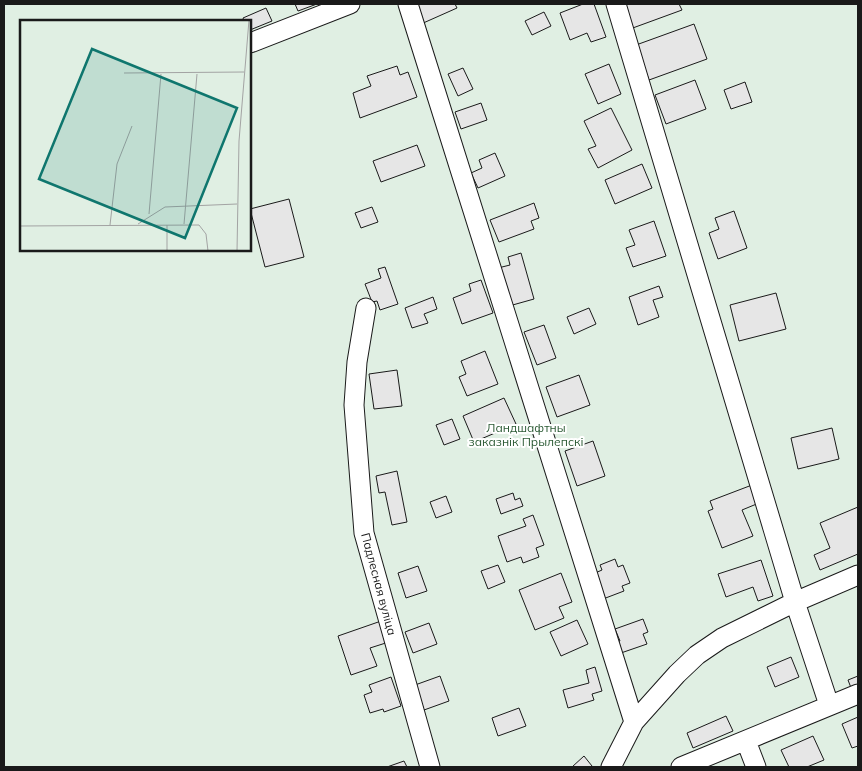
<svg xmlns="http://www.w3.org/2000/svg" width="862" height="771" viewBox="0 0 862 771" font-family="Mulish,sans-serif">
	<rect width="100%" height="100%" fill="#fff"/>
	<path fill="#e0efe3" stroke="#6a6a6a" fill-rule="evenodd" d="M4,4H858V767H4ZM21,21H250V250H21Z"/>
	<path fill="#e6e6e6" stroke="#1a1a1a" d="M295,4H317L298,11Z
		M414,4H455L457,8L421,24Z
		M583,4H594L606,37L591,42L587,33L570,40L560,13Z
		M621,4H679L682,10L630,29Z
		M266,8L272,21L250,30V21H244L243,18Z
		M544,12L551,26L532,35L525,21Z
		M694,24L707,59L649,80L636,45Z
		M609,64L621,94L598,104L585,74Z
		M397,66L400,75L408,72L417,97L360,118L353,93L371,86L367,76Z
		M463,68L473,89L458,96L448,74Z
		M695,80L706,109L666,124L655,95Z
		M745,82L752,102L731,109L724,90Z
		M481,103L487,120L461,129L455,112Z
		M611,108L632,150L598,168L588,149L596,146L584,121Z
		M417,145L425,166L381,182L373,161Z
		M495,153L505,176L478,188L471,173L482,168L479,160Z
		M642,164L652,188L615,204L605,180Z
		M289,199L304,257L265,267L250,209Z
		M534,203L539,218L531,221L534,229L499,242L490,220Z
		M372,207L378,222L361,228L355,213Z
		M734,211L747,248L718,259L709,233L719,229L715,218Z
		M654,221L666,256L633,267L626,248L635,245L629,230Z
		M521,253L534,299L509,306L498,268L510,265L508,257Z
		M385,267L398,304L380,310L377,301L372,302L365,284L381,278L378,269Z
		M481,280L493,313L462,324L453,298L471,291L469,284Z
		M659,286L663,297L653,300L659,317L638,325L629,297Z
		M776,293L786,329L739,341L730,305Z
		M433,297L437,309L424,314L428,323L412,328L405,308Z
		M589,308L596,324L574,334L567,317Z
		M544,325L556,358L537,365L524,332Z
		M485,351L498,384L467,396L459,377L466,374L461,361Z
		M397,370L402,406L374,409L369,374Z
		M579,375L590,405L557,417L546,387Z
		M504,398L516,424L474,442L463,416Z
		M452,419L460,439L444,445L436,425Z
		M832,428L839,459L798,469L791,438Z
		M593,441L605,476L577,486L565,451Z
		M397,471L407,522L392,525L385,492L379,493L376,476Z
		M752,485L759,503L742,510L753,536L722,548L708,511L713,509L710,501Z
		M513,493L515,500L520,498L523,506L501,514L496,499Z
		M446,496L452,512L436,518L430,502Z
		M858,507V554L820,570L814,555L830,548L820,523Z
		M533,515L544,545L536,548L539,557L523,563L521,557L507,562L498,536L526,526L523,519Z
		M615,559L618,567L623,565L630,583L622,586L624,591L603,599L593,574L602,570L600,565Z
		M761,560L773,596L758,601L753,587L726,597L718,574Z
		M498,565L505,582L488,589L481,571Z
		M418,566L427,591L406,598L398,573Z
		M561,573L572,602L559,607L564,618L535,630L519,590Z
		M643,619L648,632L643,634L647,644L618,654L614,643L620,641L615,629Z
		M384,620L392,641L370,648L377,666L351,675L338,636Z
		M577,620L588,644L561,656L550,632Z
		M429,623L437,644L413,653L405,632Z
		M791,657L799,677L775,687L767,667Z
		M595,667L602,691L592,694L594,700L568,708L563,690L589,683L586,670Z
		M440,676L449,701L424,710L415,685Z
		M858,676V691L853,693L848,680Z
		M391,677L401,706L384,712L383,709L370,713L364,695L372,692L369,685Z
		M519,708L526,726L498,736L492,718Z
		M726,716L733,731L693,748L687,733Z
		M858,717V746L852,748L842,724Z
		M813,736L824,760L807,767H789L781,750Z
		M584,756L592,766L590,767H572Z
		M404,761L407,767H387Z"/>
	<g fill="none" stroke-linecap="round" stroke-linejoin="round">
		<g stroke="#1a1a1a" stroke-width="21">
			<path id="minor" d="M408,4L634,722
				M616,4L795,602L829,705
				M250,43L350,4
				M366,308L357,362L354,405L364,533L430,767
				M746,741L756,767
				M611,767L634,722L677,674L697,655L722,638L795,602L858,575
				M681,767L858,694"/>
		</g>
		<use href="#minor" stroke="#fff" stroke-width="19"/>
	</g>
	<g text-anchor="middle" dominant-baseline="central" stroke-width="4" stroke-linejoin="round" paint-order="stroke">
		<g font-size="12" fill="#2b5a34" stroke="#fff">
			<text x="526" y="427">Ландшафтны<tspan x="526" dy="14">заказнік Прылепскі</tspan></text>
		</g>
		<g font-size="12" fill="#1a1a1a" stroke="#fff">
			<text transform="translate(379 584) rotate(75)">Падлесная вуліца</text>
		</g>
	</g>
	<g transform="translate(20 20)">
		<rect width="231" height="231" fill="#fff"/>
		<path d="M0,0H231V231H0Z" fill="#e0efe3"/>
		<path fill="none" stroke="#a3a3a3" stroke-width="1" d="M104,53L224,52M129,194L141,54M118,204L145,187L217,184M164,204L177,54M90,205L97,144L112,106M0,206L179,205L186,214L188,231M147,231V205M217,231L219,121L229,0"/>
		<path fill="#0f766e" fill-opacity="0.15" stroke="#0f766e" stroke-width="2.5" d="M72,29L217,88L165,218L19,159Z"/>
		<rect width="231" height="231" fill="none" stroke="#1a1a1a" stroke-width="2.5"/>
	</g>
	<rect width="862" height="771" fill="none" stroke="#1a1a1a" stroke-width="10"/>
</svg>
